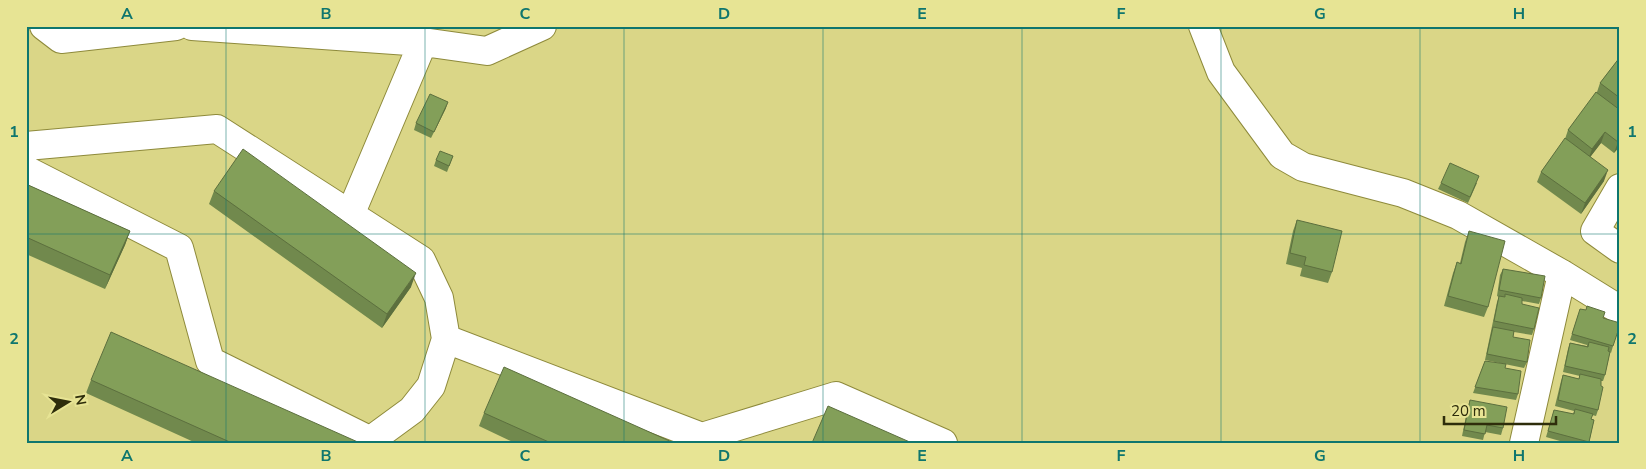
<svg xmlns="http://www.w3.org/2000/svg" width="1646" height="469" viewBox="0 0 1646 469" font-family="'Nunito Sans',sans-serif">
	<rect width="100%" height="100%" fill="#dad687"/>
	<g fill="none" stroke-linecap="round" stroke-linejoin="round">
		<g stroke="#8e8a3b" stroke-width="30">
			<path id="minor" d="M44,26L61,39L176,26
				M192,26L423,42L487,51L542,26
				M1203,26L1221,72L1282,155L1303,167L1403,193L1458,215L1562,274L1620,310
				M26,146L217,129L421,260L439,298L446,339L431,386L412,410L371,440
				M26,170L179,248L210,361L375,443
				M1620,188L1595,231L1620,249
				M350,215L423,42
				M446,339L702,437L836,396L943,443
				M1524,443L1562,274"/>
		</g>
		<use href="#minor" stroke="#fff" stroke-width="28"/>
	</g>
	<path fill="#71894d" d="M1620,57V146L1614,153L1601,143L1590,157L1604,181L1581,214L1537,182L1541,172L1565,139L1568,130L1597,92L1600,83Z
		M446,108L431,138L414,130L416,123Z
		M453,156L447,172L434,166L436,160Z
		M1441,183H1477L1468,203L1438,189Z
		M26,184L130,231L125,245L105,289L26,254Z
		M214,191L411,287L382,328L209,204Z
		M1297,220L1332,272L1328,283L1300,276L1302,268L1286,264L1293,231Z
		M1469,231L1488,307L1484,317L1444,306L1453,273L1457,262L1460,263L1465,242Z
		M1503,269L1541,298L1539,304L1522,301V304L1534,329L1532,335L1514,332L1513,337L1527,362L1524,368L1485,360L1497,302L1499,297L1497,296L1500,275Z
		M1578,315L1603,318L1613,346L1611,353L1610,352L1605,375L1603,381H1601L1598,410L1596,416L1592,415L1591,419L1594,420L1589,443H1567L1546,437L1554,410L1573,414L1574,411L1555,406L1561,381L1563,375L1579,379L1580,376L1563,372L1568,349L1570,343L1587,346V345L1570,340Z
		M1485,361L1505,368L1518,394L1516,400L1473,393Z
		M91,380L360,443H196L86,393Z
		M1470,400L1503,428L1501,435L1485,432L1483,440L1462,436L1468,406Z
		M484,413L674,443H515L479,426Z"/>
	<path fill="#5c6f3e" d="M448,102L446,108L431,138L434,132Z
		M1605,132L1601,143L1588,160L1592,149Z
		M1620,140V146L1614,153L1618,142Z
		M1608,170L1604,181L1581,214L1585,203Z
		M130,231L125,245L105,289L110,275Z
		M416,273L411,287L382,328L387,314Z"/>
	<path fill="#839f59" stroke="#5c6f3e" d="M1620,57V98L1600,83Z
		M1596,92L1620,110V140L1618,142L1605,132L1592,149L1568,130Z
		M430,94L448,102L434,132L416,123Z
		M1565,138L1608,170L1585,203L1541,172Z
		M243,149L416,273L387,314L214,191Z
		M440,151L453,156L449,166L436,160Z
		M1450,163L1479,176L1470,197L1441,183Z
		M26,184L130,231L110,275L26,237Z
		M1297,220L1342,231L1332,272L1304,265L1306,257L1290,253Z
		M1469,231L1505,241L1488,307L1448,296L1457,262L1461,264Z
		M1503,269L1545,276L1541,298L1499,290Z
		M1505,294L1522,298V304L1539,308L1534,329L1494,321L1499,296L1505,297Z
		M1587,306L1605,312L1603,318L1620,323V325L1613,346L1572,334L1580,309L1586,310Z
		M1493,327L1514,331L1513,337L1530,340L1527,362L1487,354Z
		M111,332L360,443H232L91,380Z
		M1589,342L1609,347L1608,351L1610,352L1605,375L1565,366L1570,343L1588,347Z
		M1485,361L1506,364L1505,368L1521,371L1518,394L1475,387Z
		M504,367L674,443H551L484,413Z
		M1580,374L1601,379V386L1603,387L1598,410L1558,400L1563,375L1579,379Z
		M1470,400L1507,407L1503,428L1487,425L1485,434L1464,430Z
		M828,406L912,443H812Z
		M1575,409L1593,414L1591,419L1594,420L1589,442L1548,431L1554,410L1574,414Z"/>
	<path fill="none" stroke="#0f766e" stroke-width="1" stroke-opacity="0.55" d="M226,26V443M425,26V443M624,26V443M823,26V443M1022,26V443M1221,26V443M1420,26V443M26,234H1620"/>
	<rect width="1646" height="469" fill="none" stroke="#e7e494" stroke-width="55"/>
	<g transform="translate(68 402) rotate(80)" stroke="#e7e494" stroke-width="4" paint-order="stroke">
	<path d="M0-4L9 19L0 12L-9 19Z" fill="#2e2d0b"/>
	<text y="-8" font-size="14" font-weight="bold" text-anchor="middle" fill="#2e2d0b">N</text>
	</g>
	<path d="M1444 416v8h112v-8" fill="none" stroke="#2e2d0b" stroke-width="2.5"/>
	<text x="1451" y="416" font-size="15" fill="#2e2d0b" stroke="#e7e494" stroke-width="4" paint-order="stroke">20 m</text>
	<rect x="28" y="28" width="1590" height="414" fill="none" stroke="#0f766e" stroke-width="2"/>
	<g font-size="16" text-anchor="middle" font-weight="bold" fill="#0f766e">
		<text x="127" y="19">A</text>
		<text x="326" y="19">B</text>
		<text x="525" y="19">C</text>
		<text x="724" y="19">D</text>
		<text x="922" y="19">E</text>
		<text x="1121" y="19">F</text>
		<text x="1320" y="19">G</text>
		<text x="1519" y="19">H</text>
		<text x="14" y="137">1</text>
		<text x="1632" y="137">1</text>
		<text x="14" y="344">2</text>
		<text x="1632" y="344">2</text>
		<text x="127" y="461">A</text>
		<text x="326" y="461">B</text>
		<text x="525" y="461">C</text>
		<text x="724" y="461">D</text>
		<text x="922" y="461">E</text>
		<text x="1121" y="461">F</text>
		<text x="1320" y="461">G</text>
		<text x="1519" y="461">H</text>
	</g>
</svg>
